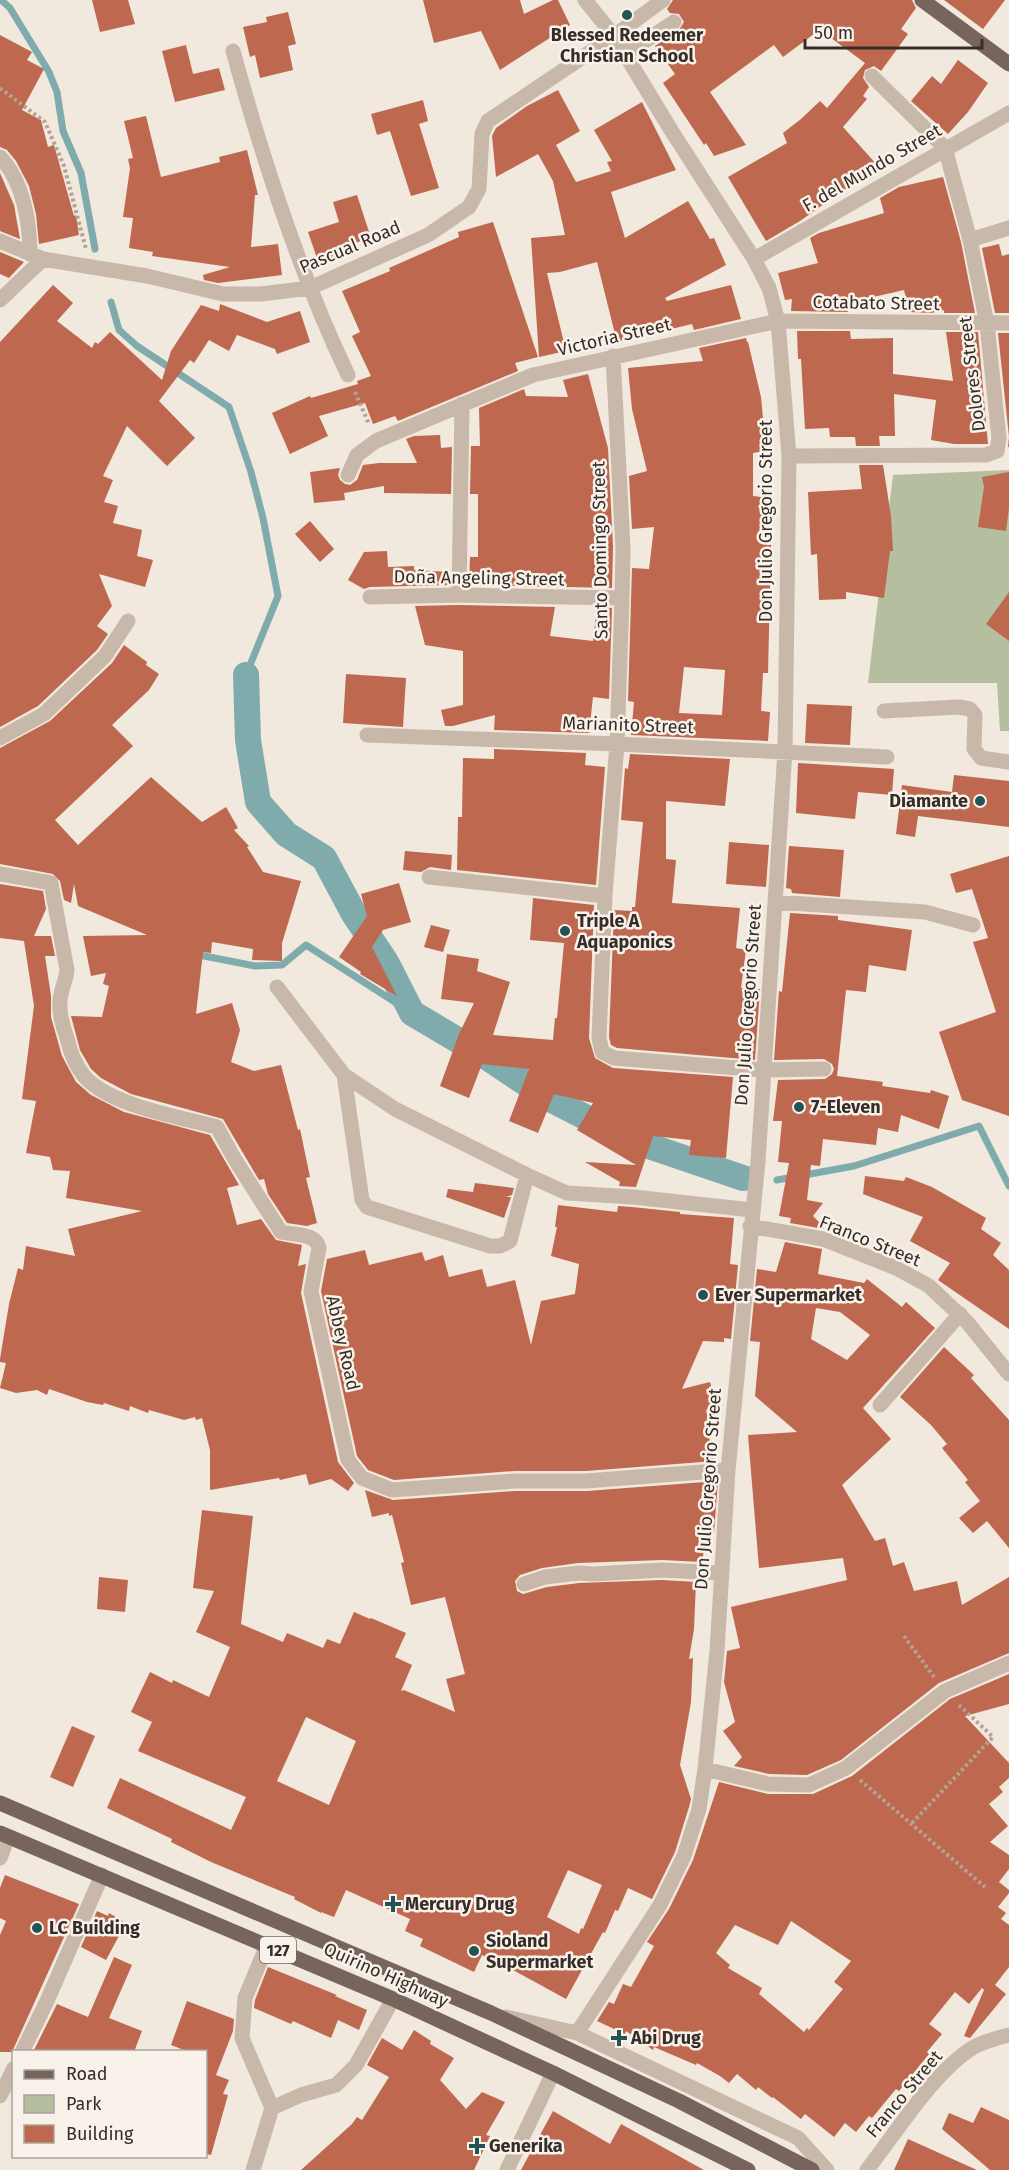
<svg xmlns="http://www.w3.org/2000/svg" width="1009" height="2170" viewBox="0 0 1009 2170" font-family="'Fira Sans',sans-serif">
	<rect width="100%" height="100%" fill="#f1e8de"/>
	<path fill="#b5bf9f" d="M1009,470V731H1000L997,683H868L893,475Z"/>
	<g fill="none" stroke-linecap="round" stroke-linejoin="round">
		<path stroke="#7fabac" stroke-width="7" d="M1,0L10,8L49,72L57,92L63,131L81,173L95,249
			M111,302L119,330L137,346L229,407L251,472L263,518L278,596L246,675
			M194,954L255,966L282,965L306,945L412,1013
			M777,1180L854,1166L979,1126L1009,1186"/>
		<path stroke="#7fabac" stroke-width="26" d="M246,675L248,740L258,802L286,834L324,858L354,914L386,962L412,1013L488,1058L548,1098L628,1139L743,1178"/>
	</g>
	<path fill="#be684f" fill-rule="evenodd" d="M92,0H128L135,24L100,32Z
		M423,0H520L524,14L553,0H558L570,25L500,70L481,31L434,43Z
		M673,0H912L916,8L901,29L908,34L881,71L874,66L865,70L863,78L869,87L863,96L867,99L843,127L878,166L800,221L766,241L728,177L787,143L783,133L801,119L820,101L827,108L865,63L823,32L819,38L814,34L783,57L774,45L710,92L746,145L714,156L706,143L704,145L663,83L675,74L655,46L679,30L684,22L679,14L670,13L667,9Z
		M944,0H1005L983,29Z
		M288,12L296,44L288,46L293,70L260,78L255,55L250,57L243,27L267,22L266,17Z
		M0,35L32,52L27,60L44,69L22,110L41,120L48,147L54,145L74,216L76,215L79,235L39,244L36,214L29,186L16,161L7,150L0,147Z
		M186,45L193,74L219,68L225,90L175,102L162,51Z
		M958,60L988,83L968,112L948,134L911,101L932,76L941,84Z
		M558,90L580,131L556,145L576,182L611,171L607,162L612,161L594,130L642,102L676,170L611,192L625,238L688,201L710,239L714,238L726,265L665,298L667,301L731,285L741,319L694,330L692,324L617,342L597,262L560,272L547,273L566,351L539,357L531,238L565,235L553,181L538,154L496,177L492,136L496,128L527,106Z
		M423,100L428,121L419,124L439,188L411,196L390,131L377,135L371,114Z
		M146,116L161,177L220,162L219,157L247,150L258,195H255L251,247L278,244L282,275L218,283L204,280L203,275L230,267L152,256L153,252L129,248L133,218L123,217L130,168L128,159L133,158L124,121Z
		M0,173L14,205L20,239L0,231Z
		M943,177L961,242L975,313H944V310L931,313L909,312L904,290L847,303L848,312L791,311L792,299L785,300L778,273L818,263L810,238L819,233L884,213L880,198L899,187Z
		M357,195L371,238L342,247L345,255L319,264L308,232L339,222L333,202Z
		M493,222L538,357L515,363L518,371L398,421L395,416L373,424L365,403L319,416L328,436L290,454L272,413L310,396L311,398L358,384L357,381L371,376L352,336L360,332L342,291L390,271L389,268L459,237L458,232Z
		M999,244L1002,256L1009,254V313H995L982,248Z
		M0,252L24,262L9,278L0,274Z
		M53,285L73,303L57,321L92,348L95,342L98,344L110,332L162,380L171,351L201,305L219,311L220,304L267,322L300,311L310,342L277,354L275,349L237,335L229,351L209,340L194,363L190,360L159,401L195,438L167,466L127,426L103,476L113,480L104,502L118,506L113,523L142,530L137,556L153,560L145,587L99,574L112,606L97,626L108,634L97,650L38,706L0,727V342Z
		M797,331H850L851,339L893,338V374L953,381L946,332H978L988,444H954L931,440L936,400L894,394L895,436H879L880,446H856L855,437H830L829,428L805,429L801,359H798Z
		M998,333H1009V447H1008L1009,437Z
		M746,338L747,342H748L761,397L766,451L753,453V496L771,498L767,545H771L768,673H763L761,711L770,712L768,741L631,735L634,702L628,701L632,568L649,569L654,527L632,529L629,476L647,471L632,409L628,368L703,361L699,348ZM684,667L725,670L722,715L679,713Z
		M588,374L608,448L613,546L612,588L469,585L470,557H478V494H470L471,446H480L479,408L524,389L526,396L568,397L563,380Z
		M440,435L441,448L452,447L451,494L384,493V486L344,493L345,500L314,503L310,472L340,468L338,475L340,480L345,484L350,485L357,480L363,465L379,463H417L406,439L414,436Z
		M859,465H883L891,516L893,551H890L884,598L846,592V599L819,600L817,554L811,555L808,492L862,489Z
		M1009,472V508L1006,531L978,527L984,487L982,477Z
		M310,521L334,549L320,562L295,534Z
		M387,551L388,567L414,566V570L450,572L449,585L370,587L364,589L348,580L364,552Z
		M1009,592V641L986,624Z
		M459,605L555,607L550,636L593,641L597,607L612,608L609,699L593,697L589,733L494,730L495,715L453,726H445L441,710L463,705V651L425,645L415,606Z
		M124,645L147,662L146,665L159,674L149,690L112,725L133,746L55,820L78,845L151,777L202,822L226,807L238,828L234,830L249,846L247,847L263,872L301,881L282,943V961L252,960L253,949L212,942L211,953L203,952L196,1014L232,1003L240,1030L231,1062L254,1071L281,1065L298,1130L300,1129L310,1177L306,1178L317,1223L307,1226L287,1223L268,1194L264,1179L259,1180L223,1119L131,1094L101,1078L91,1069L80,1050L71,1016L102,1017L109,986L103,984L106,973L91,976L83,936L147,935L78,906L74,884L71,903L64,900L60,881L53,874L0,864V748L50,721L112,663Z
		M346,674L406,678L403,727L343,723Z
		M807,704L852,706L850,745L805,743Z
		M494,749L586,753L585,765L605,767L596,885L457,870L458,817H462L463,758L494,759Z
		M630,754L730,759L725,806L666,801V859L676,860L672,903L740,908L736,948L746,950L741,988L760,989L755,1060L617,1048L611,1045L609,1037L614,910L632,911V907H635L643,822L621,820L625,768L628,769Z
		M798,763L894,769L892,795L858,792L855,819L796,813Z
		M954,775L1009,781V827L918,816L915,837L896,834L902,785L952,792Z
		M729,842L769,845L766,887L726,884Z
		M789,846L844,850L840,897L792,893L791,889L786,888Z
		M405,851L452,855L451,870L430,867L421,872L403,870Z
		M1009,856V1116L962,1100L939,1032L996,1012L973,942L988,938L972,889L956,893L950,874Z
		M399,883L411,922L383,930L372,947L397,996L360,974L361,972L339,957L367,916L361,894Z
		M0,884L43,891L46,909L34,936H51L55,956H45L51,996V1017L62,1056L76,1082L91,1095L124,1112L210,1135L239,1185L227,1188L237,1225L261,1219L276,1240L302,1245L298,1266L306,1264L301,1293L338,1462L354,1483L348,1491L331,1479L309,1485L306,1474L280,1480L279,1478L210,1490V1450L202,1418L196,1420L195,1417L184,1420L149,1410L148,1413L130,1406L129,1411L104,1403L103,1405L87,1402L49,1389L47,1395L37,1390L16,1393L0,1388L6,1363L0,1362V1359L9,1304L18,1268L23,1270L26,1246L75,1256L68,1229L142,1211L66,1198L70,1171L53,1170L50,1157L26,1153L36,1101L22,1099L34,1006L24,941L0,938Z
		M533,898L594,905L589,1038L595,1058L613,1068L733,1077L726,1158L689,1155L691,1140L653,1136L636,1187L619,1186L620,1182L585,1162L636,1165L577,1130L593,1103L554,1094L538,1133L509,1121L529,1069L482,1064L469,1098L440,1086L459,1034L474,1003L441,999L447,954L479,959L477,971L510,982L493,1035L553,1040L555,1018H557L564,943L530,940Z
		M790,913L838,916V920L912,930L906,971L869,965L866,992L846,990L837,1076L883,1082L882,1086L930,1093L931,1090L949,1096L939,1129L901,1115L898,1132L878,1128L876,1145L823,1139L820,1166L811,1165L807,1200L823,1203L813,1216L824,1227V1229L790,1223L791,1218L779,1216L789,1163L778,1162L782,1121H773L778,1080L825,1079L832,1074L834,1069L832,1064L824,1059L774,1060L779,991L782,992Z
		M431,925L450,930L443,952L424,947Z
		M865,1176L904,1181L906,1177L932,1187L986,1218L981,1229L1001,1243L993,1255L1009,1270V1329L938,1280L950,1263L910,1241L923,1217L863,1194Z
		M475,1183L514,1188L512,1195L506,1197H511L504,1218L446,1197L448,1189L473,1192Z
		M558,1205L617,1212L618,1206L632,1207L680,1212V1214L734,1218L730,1264L738,1265L731,1339L724,1338V1342L703,1341L682,1389L710,1382L717,1407L706,1410L710,1428L707,1429L715,1461L586,1471H515L394,1480L368,1470L357,1456L321,1291L327,1259L365,1250L369,1265L422,1252L425,1261L443,1255L449,1277L482,1269L487,1287L515,1280L531,1345L541,1301L575,1294L579,1264L551,1256L557,1227H555Z
		M785,1242L822,1249L818,1274L864,1283L867,1279L902,1307L906,1302L935,1328L863,1408L891,1439L842,1485L875,1541L885,1538L893,1566L904,1562L914,1591L957,1581L962,1605L1009,1577V1653L939,1683L841,1760L807,1775L769,1774L734,1766L742,1757L723,1731L735,1722L724,1682L727,1651L740,1648L731,1607L847,1580L843,1558L759,1568L748,1435L797,1432L755,1396L760,1342L750,1341L757,1269L776,1272ZM816,1308L840,1312L870,1335L847,1360L811,1339Z
		M944,1347L974,1375L971,1378L1009,1420V1548L987,1521L973,1533L959,1518L980,1501L965,1482L968,1480L942,1448L947,1444L931,1425L900,1397Z
		M718,1481L714,1533L710,1513L702,1562L662,1560L578,1563L542,1568L520,1575L515,1581L517,1591L523,1594L547,1587L579,1583L662,1580L696,1582L694,1629L689,1659L693,1658L691,1702L680,1765L691,1799L689,1807L675,1852L652,1899L628,1888L618,1911L615,1910L605,1933L603,1932L566,1999L504,1965L503,1967L482,1955L474,1972L420,1946L423,1939L405,1931L410,1919L346,1890L334,1917L321,1912V1913L294,1899L295,1897L211,1862L171,1842L172,1839L107,1808L120,1778L231,1830L246,1797L138,1751L152,1722L131,1712L150,1672L172,1683L173,1680L209,1697L230,1647L196,1632L214,1591L193,1588L202,1510L253,1516L241,1624L283,1642L287,1633L323,1648L327,1639L340,1644L354,1612L370,1619L371,1618L406,1633L395,1657L412,1665L401,1691L404,1690L455,1712L446,1679L465,1674L445,1597L411,1605L401,1563L404,1562L392,1515L389,1516V1513L372,1517L365,1490L393,1500L515,1491H587ZM306,1717L356,1741L329,1805L277,1781ZM568,1870L602,1885L583,1929L581,1928L579,1934L547,1917Z
		M99,1577L128,1580L125,1612L97,1609Z
		M1009,1674V1704L965,1716L1009,1763V1778L999,1787L1003,1792L989,1804L1008,1826L990,1842L1009,1855V1869L999,1882L1009,1890V1893L998,1907L1006,1913L1001,1919L1009,1925V1967L995,1985L1006,1994L970,2038L964,2036L984,1990L982,1988L969,2004L955,1992L929,2024L942,2034L927,2052L929,2054L899,2091L896,2089L872,2118L869,2116L856,2132L845,2123L834,2137L805,2114L801,2119L773,2097L772,2098L758,2087L756,2090L737,2074L729,2083L720,2076L697,2063L696,2065L654,2047L653,2050L626,2031L625,2034L597,2021L609,2002L614,2004L623,1984L631,1987L654,1946L647,1942L669,1909L693,1860L719,1782L768,1794H813L852,1776L950,1699ZM791,1921L851,1961L834,1982L843,1989L809,2030L807,2028L804,2032L759,1994L762,1988L728,1968L730,1965L716,1953L735,1925L778,1945Z
		M72,1726L95,1736L73,1787L50,1777Z
		M5,1875L79,1904L12,2052H0V1935L6,1921L0,1918V1888Z
		M97,1911L108,1916L109,1913L126,1923L106,1960L81,1947Z
		M114,1957L132,1965L109,2018L142,2031L134,2052H33L57,2004L88,2017Z
		M268,1967L337,1995L335,1996L367,2010L359,2030L338,2020L331,2038L293,2021L291,2024L254,2008L255,2000Z
		M187,2001L234,2019L233,2031L216,2075L229,2080L223,2094L228,2095L211,2155L206,2154V2052H189L171,2045Z
		M414,2030L431,2041L430,2044L454,2058L440,2080L466,2109L482,2092L505,2102L486,2135L490,2136L474,2170H301L352,2124L357,2117L362,2120L389,2077L367,2065L382,2038L402,2050Z
		M981,2107L1009,2120V2170H990L942,2129L949,2113L973,2123Z
		M553,2111L610,2144L621,2124L704,2170H521Z
		M908,2139L977,2170H894Z"/>
	<g fill="none" stroke-linecap="round" stroke-linejoin="round">
		<path stroke="#b4a295" stroke-width="4" stroke-dasharray="3 3" stroke-linecap="butt" d="M0,88L45,122L64,166L86,249
			M355,392L369,424
			M904,1636L934,1677
			M860,1780L985,1887
			M912,1823L993,1737L959,1705"/>
		<path stroke="#c8b8aa" stroke-width="15" d="M233,51C263,160 299,273 348,375
			M625,54L674,22
			M0,157C23,181 30,222 30,254
			M970,240L1009,228
			M0,241L43,259L147,276L223,294H261L310,288L428,235L469,207L479,189L482,134L488,121L614,36L663,0
			M754,259L1009,113
			M0,300L43,259
			M613,356L623,548L622,598L617,744L605,896L599,1038L602,1052L614,1058L763,1070L824,1069
			M789,456L986,455L997,451L999,438L987,324L970,240L945,148L872,76
			M348,475L357,455L376,441L533,375L778,321L1009,323
			M459,595L462,404
			M370,597L459,595L622,598
			M884,711L959,707L970,709L975,715L974,749L981,758L1009,762
			M367,735L617,744L887,757
			M0,738L44,714L105,656L128,621
			M0,874L51,883L67,970C66,981 60,991 60,1002C59,1013 63,1027 67,1038C70,1051 75,1065 84,1076C110,1106 180,1117 217,1127L234,1158L281,1232C294,1235 316,1233 319,1248L311,1291L348,1460L362,1478L392,1490L515,1481H586L728,1470
			M429,877L605,896
			M775,902L925,912L973,925
			M277,987L344,1075L362,1200L367,1207L490,1246H500L510,1241L527,1175L567,1193L633,1197L752,1210
			M344,1075L395,1109L527,1175
			M750,1226L823,1239L896,1268L929,1286L967,1322L1009,1374
			M880,1405L960,1314
			M524,1584L545,1577L579,1573L594,1574L662,1570L720,1573
			M705,1769L768,1784L809,1785L846,1768L945,1691L1009,1663
			M0,1858L8,1837
			M267,1945L245,1998L242,2038L272,2108
			M506,2017L577,2033L798,2138L827,2170
			M577,2033L660,1905L684,1856L699,1809L705,1769L717,1651L728,1470L758,1161L785,751L789,456L778,321L769,288L754,259L671,130L614,36L585,0
			M22,2052L47,2001L102,1875
			M0,2096L14,2068
			M253,2170L272,2108L301,2095L336,2085L356,2065L393,1999
			M507,2170L553,2073
			M867,2170C895,2134 936,2069 974,2047C985,2041 997,2038 1009,2035"/>
		<path stroke="#77645c" stroke-width="15" d="M922,0L1009,64
			M0,1803L491,2013L679,2101L812,2170
			M0,1833L393,1999L553,2073L748,2170"/>
	</g>
	<g fill="#225355" stroke="#f9f2ea" stroke-width="2">
		<circle cx="627" cy="15" r="6"/>
		<circle cx="980" cy="801" r="6"/>
		<circle cx="565" cy="931" r="6"/>
		<circle cx="799" cy="1107" r="6"/>
		<circle cx="703" cy="1295" r="6"/>
		<path d="M390 1895h6v6h6v6h-6v6h-6v-6h-6v-6h6z"/>
		<circle cx="37" cy="1928" r="6"/>
		<circle cx="474" cy="1951" r="6"/>
		<path d="M616 2029h6v6h6v6h-6v6h-6v-6h-6v-6h6z"/>
		<path d="M474 2137h6v6h6v6h-6v6h-6v-6h-6v-6h6z"/>
	</g>
	<g text-anchor="middle" dominant-baseline="central" stroke-width="5" stroke-linejoin="round" paint-order="stroke">
		<rect fill="#f9f2ea" stroke="#706863" stroke-width="1.5" x="260" y="1937" width="36" height="26" rx="4.5"/>
		<g font-size="16" font-weight="bold" fill="#362d29">
			<text x="278" y="1950">127</text>
		</g>
		<g font-size="18" font-weight="bold" fill="#362d29" stroke="#f9f2ea" text-anchor="start">
			<text x="627" y="35" text-anchor="middle">Blessed Redeemer<tspan x="627" dy="21">Christian School</tspan></text>
			<text x="968" y="801" text-anchor="end">Diamante</text>
			<text x="577" y="921">Triple A<tspan x="577" dy="21">Aquaponics</tspan></text>
			<text x="811" y="1107">7-Eleven</text>
			<text x="715" y="1295">Ever Supermarket</text>
			<text x="405" y="1904">Mercury Drug</text>
			<text x="49" y="1928">LC Building</text>
			<text x="486" y="1941">Sioland<tspan x="486" dy="21">Supermarket</tspan></text>
			<text x="631" y="2038">Abi Drug</text>
			<text x="489" y="2146">Generika</text>
		</g>
		<g font-size="18" fill="#362d29" stroke="#f9f2ea">
			<text transform="translate(872 168) rotate(-30)">F. del Mundo Street</text>
			<text transform="translate(350 247) rotate(-23)">Pascual Road</text>
			<text transform="translate(876 303) rotate(1)">Cotabato Street</text>
			<text transform="translate(614 337) rotate(-13)">Victoria Street</text>
			<text transform="translate(972 374) rotate(-97)">Dolores Street</text>
			<text transform="translate(766 521) rotate(-90)">Don Julio Gregorio Street</text>
			<text transform="translate(600 550) rotate(-91)">Santo Domingo Street</text>
			<text transform="translate(479 578) rotate(1)">Doña Angeling Street</text>
			<text transform="translate(628 725) rotate(2)">Marianito Street</text>
			<text transform="translate(748 1005) rotate(-86)">Don Julio Gregorio Street</text>
			<text transform="translate(870 1241) rotate(22)">Franco Street</text>
			<text transform="translate(343 1343) rotate(77)">Abbey Road</text>
			<text transform="translate(708 1489) rotate(-86)">Don Julio Gregorio Street</text>
			<text transform="translate(386 1975) rotate(24)">Quirino Highway</text>
			<text transform="translate(904 2094) rotate(-50)">Franco Street</text>
		</g>
	</g>
	<rect x="12" y="2050" width="195" height="108" fill="#f9f2ea" stroke="#aba39d" stroke-width="1.5"/>
	<rect x="24" y="2070" width="30" height="9" fill="#77645c" stroke="#aba39d" stroke-width="1.5"/>
	<text x="66" y="2080" font-size="18" fill="#362d29">Road</text>
	<rect x="24" y="2095" width="30" height="18" fill="#b5bf9f" stroke="#aba39d" stroke-width="1.5"/>
	<text x="66" y="2110" font-size="18" fill="#362d29">Park</text>
	<rect x="24" y="2125" width="30" height="18" fill="#be684f" stroke="#aba39d" stroke-width="1.5"/>
	<text x="66" y="2140" font-size="18" fill="#362d29">Building</text>
	<path d="M805 39v9h177v-9" fill="none" stroke="#362d29" stroke-width="3"/>
	<text x="814" y="39" font-size="18" fill="#362d29" stroke="#f9f2ea" stroke-width="4.5" paint-order="stroke">50 m</text>
</svg>
